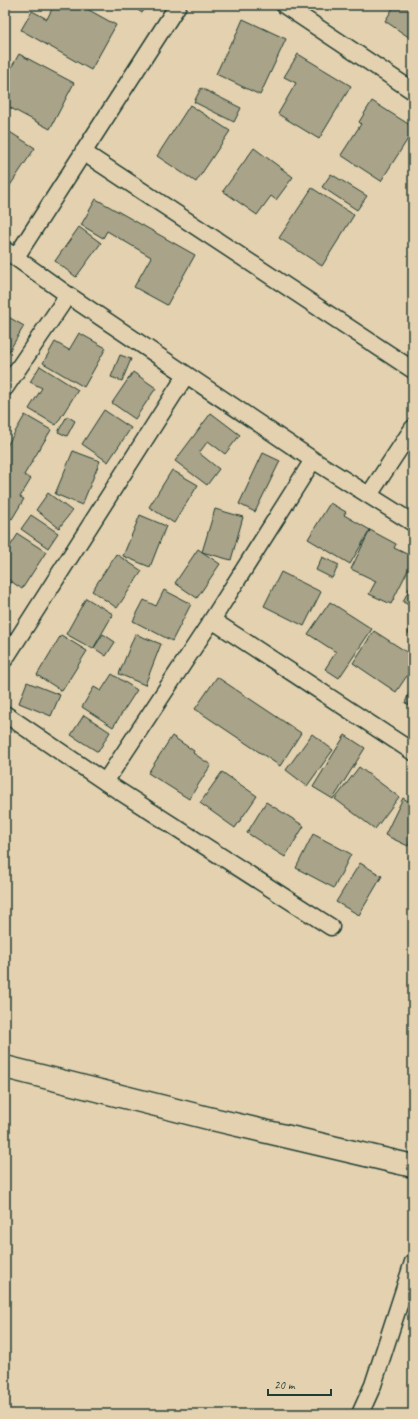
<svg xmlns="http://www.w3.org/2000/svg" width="418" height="1419" viewBox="0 0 418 1419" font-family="Caveat,sans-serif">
	<rect width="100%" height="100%" fill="#e4d1af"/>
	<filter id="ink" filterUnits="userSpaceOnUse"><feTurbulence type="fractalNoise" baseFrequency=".025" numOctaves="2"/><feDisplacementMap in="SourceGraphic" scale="8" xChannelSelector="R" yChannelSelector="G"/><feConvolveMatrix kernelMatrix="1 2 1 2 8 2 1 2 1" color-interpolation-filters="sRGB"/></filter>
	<g filter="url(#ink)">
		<path fill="#a8a389" stroke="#1f3d34" d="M54,5H80L116,25L91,70L21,30L32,11L47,19Z
			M131,5H147L142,13Z
			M395,5H413V40L385,21Z
			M243,19L286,39L260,95L216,74L231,42H233Z
			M19,54L74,83L50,129L5,105V76L6,77Z
			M298,54L351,86L319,139L278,114L296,83L284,77Z
			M201,88L241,108L234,122L194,102Z
			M372,101L413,127V131L381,181L341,155L361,124L359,122Z
			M190,105L230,131L196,182L157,156Z
			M5,129L35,148L9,187L5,184Z
			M254,148L293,177L276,200L271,196L257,215L223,191Z
			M331,174L367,196L357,210L322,187Z
			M312,188L354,215L322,266L279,238Z
			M96,199L195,255L167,305L134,287L151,257L107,231L103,238L81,225Z
			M79,227L101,243L76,277L55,261Z
			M5,315L24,326L5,358Z
			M79,333L106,348L84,387L43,363L55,342L69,350Z
			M120,355L131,359L122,381L111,377Z
			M40,366L78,390L56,425L29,409L42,388L30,382Z
			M133,372L156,388L135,419L112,403Z
			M104,410L131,428L108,462L82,444Z
			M211,413L240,435L225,454L208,441L199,453L219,469L207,485L175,461Z
			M25,415L51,430L24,475L31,479L20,497L24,499L12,519L5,515V449Z
			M67,416L75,421L67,436L58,432Z
			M73,451L100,461L82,505L55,494Z
			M263,453L280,461L255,512L239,504Z
			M172,470L198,485L174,523L149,507Z
			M48,493L72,511L59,528L36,510Z
			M330,503L346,512L344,515L370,530L350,564L308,539Z
			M215,509L243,517L231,560L202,552Z
			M31,515L58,533L48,548L21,529Z
			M140,515L166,526L150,567L123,556Z
			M370,530L396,544L394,548L413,557V560L391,604L369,594L376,581L351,569Z
			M18,534L46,552L22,589L5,577V554Z
			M198,549L220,564L197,598L175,583Z
			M116,554L142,571L117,608L92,591Z
			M322,557L339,565L332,578L316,570Z
			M281,572L321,592L304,626L264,606Z
			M5,580L11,583L5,596Z
			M413,580V607L403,602Z
			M164,590L191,604L172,641L133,621L144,600L156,606Z
			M86,598L113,614L93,649L66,634Z
			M330,602L372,629L339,678L325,669L336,652L308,634Z
			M413,621V635L408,633Z
			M374,631L413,656V667L396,692L353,663Z
			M103,634L115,642L106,656L94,648Z
			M135,634L161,644L145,685L119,674Z
			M61,635L87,651L62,691L37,675Z
			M112,674L137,690L113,727L82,707L94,687L101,691Z
			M217,677L301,733L280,766L195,709Z
			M27,682L60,695L51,716L19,703Z
			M413,683V706L405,703Z
			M84,715L110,732L98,752L71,735Z
			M312,734L333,750L307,786L286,770Z
			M345,735L365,748L333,799L313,787Z
			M172,736L194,751L193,753L211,765L189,799L148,773Z
			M359,767L399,797L375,829L335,799Z
			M222,772L257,796L235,828L200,803Z
			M403,798L413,804V836L408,846L385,835Z
			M266,802L304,826L285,857L247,833Z
			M313,834L351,854L334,888L296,868Z
			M360,863L382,876L359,915L336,902Z"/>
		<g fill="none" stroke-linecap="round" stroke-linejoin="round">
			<g stroke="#1f3d34" stroke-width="19">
				<path id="street" d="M284,5L413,91
					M83,152L413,370
					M5,250L68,295L313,460L413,523
					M16,257L178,5
					M5,388L68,295
					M369,495L413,428
					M212,620L413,752
					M5,659L186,375
					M5,714L105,782L331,927
					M105,782L212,620L313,460
					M360,1414L373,1385L413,1262"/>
			</g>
			<g stroke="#1f3d34" stroke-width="25">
				<path id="primary" d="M5,1067L208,1118L413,1166"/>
			</g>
			<use href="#street" stroke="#e4d1af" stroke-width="16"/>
			<use href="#primary" stroke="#e4d1af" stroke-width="22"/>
		</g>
	</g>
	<rect width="418" height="1419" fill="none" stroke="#e4d1af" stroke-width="20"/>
	<rect x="10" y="10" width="398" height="1399" fill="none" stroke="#1f3d34" stroke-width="1.5" filter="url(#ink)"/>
	<path d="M268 1389v6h63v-6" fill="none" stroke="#1f3d34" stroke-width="2"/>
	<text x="274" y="1389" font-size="12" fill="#1f3d34" stroke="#e4d1af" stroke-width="3" paint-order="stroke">20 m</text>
</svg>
